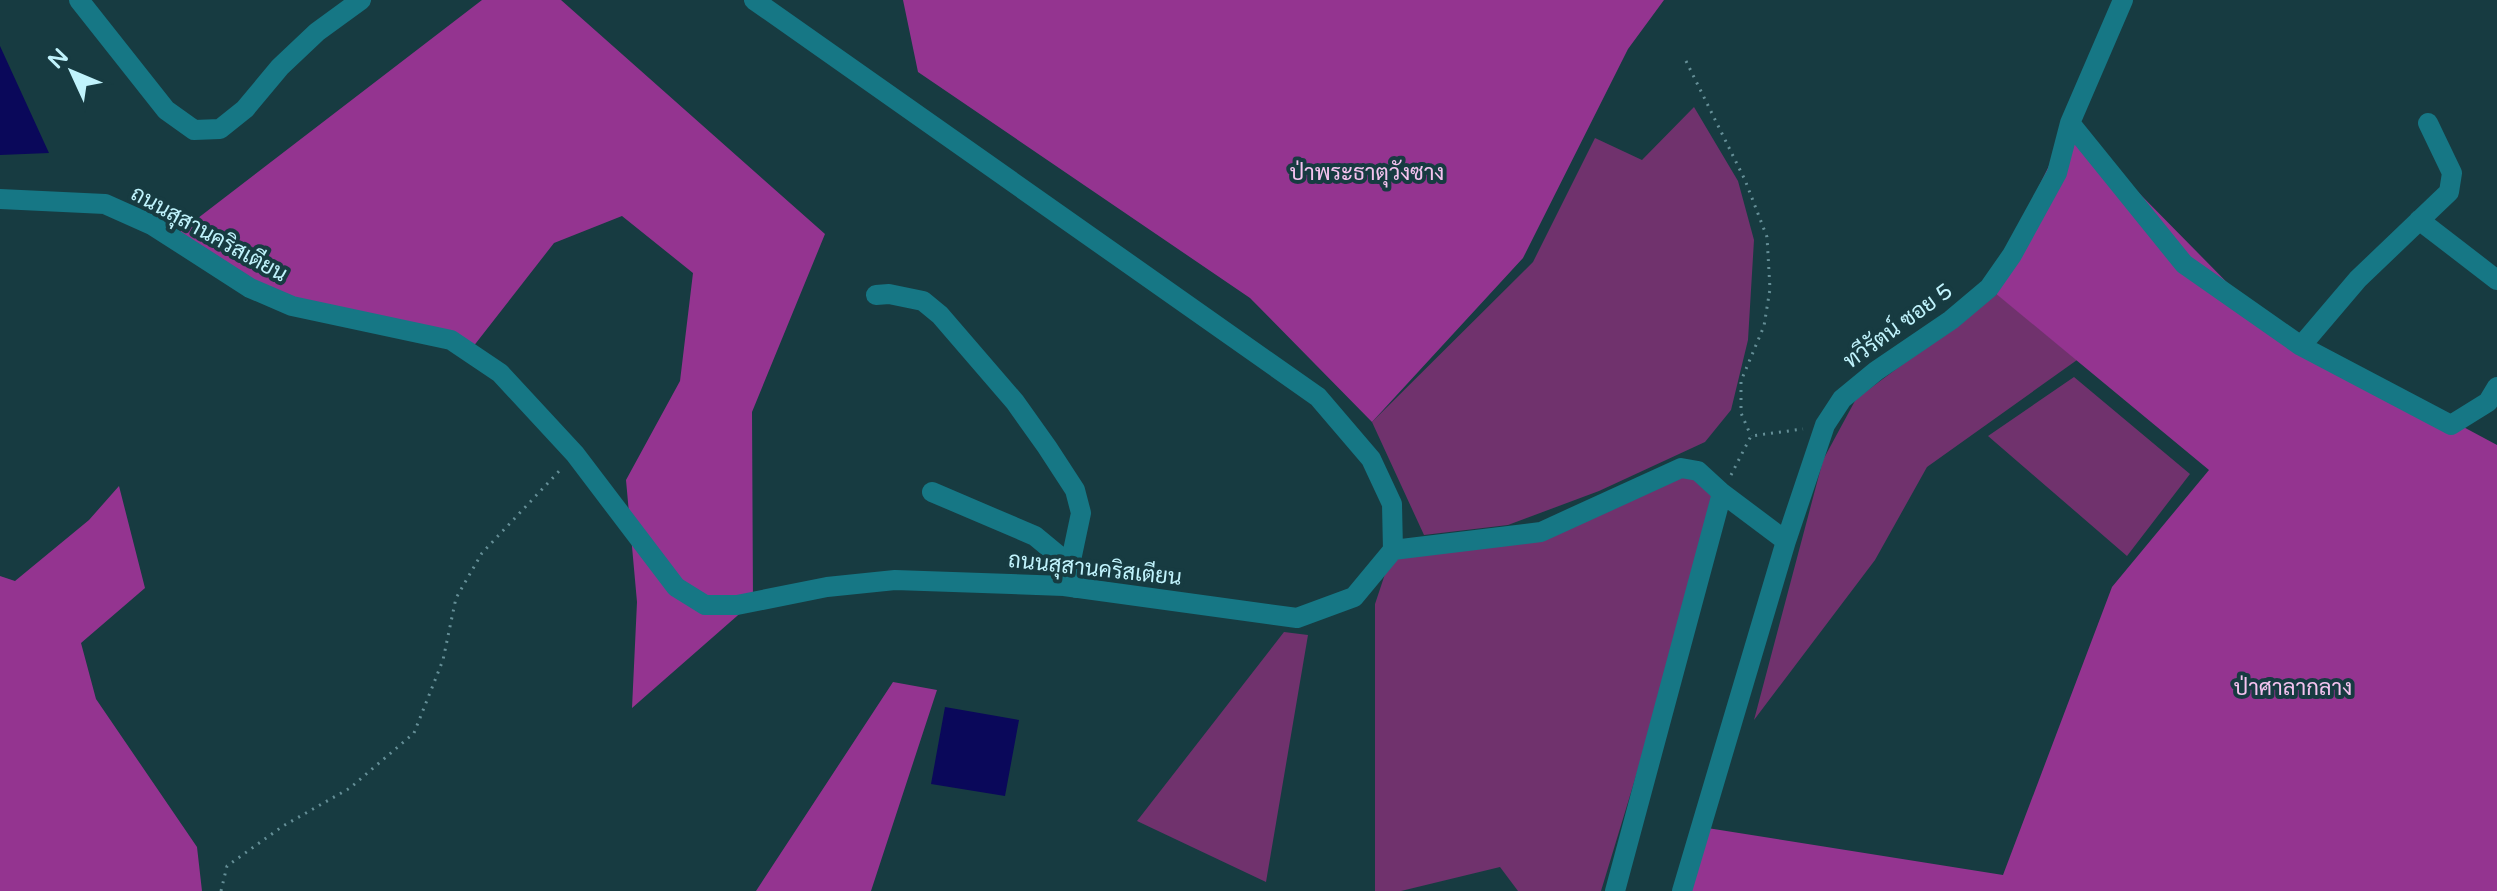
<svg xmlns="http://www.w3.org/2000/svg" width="2497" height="891" viewBox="0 0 2497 891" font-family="'Varela Round',Sarabun,sans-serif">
	<rect width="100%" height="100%" fill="#173b41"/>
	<path fill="#70326d" d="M1694,107L1738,181L1754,240L1748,340L1731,410L1705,442L1599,491L1508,525L1424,535L1372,422L1533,262L1595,138L1642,160Z
		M1997,294L2077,360L1927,467L1875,560L1754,720L1823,460L1856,399Z
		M2074,377L2190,474L2127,556L1988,436Z
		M1681,468L1722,493L1601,891H1518L1500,867L1401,891H1375V604L1393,550L1541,532Z
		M1284,632L1308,635L1266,882L1137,821Z"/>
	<path fill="#943490" d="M482,0H561L825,234L752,412L753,602L632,708L637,602L626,480L680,381L693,273L622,216L554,243L469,352L303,309L172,238Z
		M903,0H1664L1628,49L1523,258L1372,422L1250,298L918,72Z
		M2070,123L2264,320L2497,445V891H1682L1701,827L2003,875L2112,587L2209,470L1989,288Z
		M119,486L145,588L81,643L96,699L197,847L202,891H0V576L15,581L89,520Z
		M893,682L937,690L871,891H756Z"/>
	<path fill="#0a085a" d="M0,46L49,153L0,155Z
		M945,707L1019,720L1005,796L931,784Z"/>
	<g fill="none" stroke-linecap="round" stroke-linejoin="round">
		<path stroke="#658f97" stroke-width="3" stroke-dasharray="2 6" stroke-linecap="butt" d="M1686,61L1745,180L1767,237L1770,289L1764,326L1741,381V413L1751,436
			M1731,475L1751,436L1803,429
			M221,891L227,866L283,826L350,788L414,733L443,660L456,598L482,553L563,467"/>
		<path stroke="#167785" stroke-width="20" d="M79,0L166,110L194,130L220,129L245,109L280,67L317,32L361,0
			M2070,123L2184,264L2301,346L2451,425L2488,402L2497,387
			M0,199L105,204L152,225L250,288L292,306L451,340L500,373L575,454L676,587L705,605H737L827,587L895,580L1064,586L1297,618L1354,597L1393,550L1392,504L1371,459L1318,397L754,0
			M2419,220L2497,280
			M876,295L889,294L923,301L940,315L1015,402L1047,447L1075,490L1081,513L1070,565L1076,588
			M2301,346L2358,279L2449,192L2452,173L2428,123
			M932,492L1035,536L1070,565
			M1393,550L1541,532L1681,468L1698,471L1722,493L1786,541
			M1615,891L1722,493
			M1682,891L1786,541L1825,425L1842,399L1876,371L1951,320L1989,288L2012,255L2057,173L2070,123L2123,0"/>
	</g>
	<g text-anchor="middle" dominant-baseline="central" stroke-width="8" stroke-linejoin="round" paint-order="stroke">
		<g font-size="22" fill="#f4c3ef" stroke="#173b41">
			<text x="1367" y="173">ป่าพระธาตุวังซาง</text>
			<text x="2293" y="688">ป่าศาลากลาง</text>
		</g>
		<g font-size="22" fill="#c0f3fc" stroke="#173b41">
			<text transform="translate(209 234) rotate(29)">ถนนสุสานคริสเตียน</text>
			<text transform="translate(1898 326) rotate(-36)">ทวีรัตน์ ซอย 5</text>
			<text transform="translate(1095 569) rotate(6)">ถนนสุสานคริสเตียน</text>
		</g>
	</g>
	<g transform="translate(72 72) rotate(314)" stroke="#173b41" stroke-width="6" paint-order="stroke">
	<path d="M0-6L14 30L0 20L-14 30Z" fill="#c0f3fc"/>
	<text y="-12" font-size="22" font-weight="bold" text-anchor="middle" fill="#c0f3fc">N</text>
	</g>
</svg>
